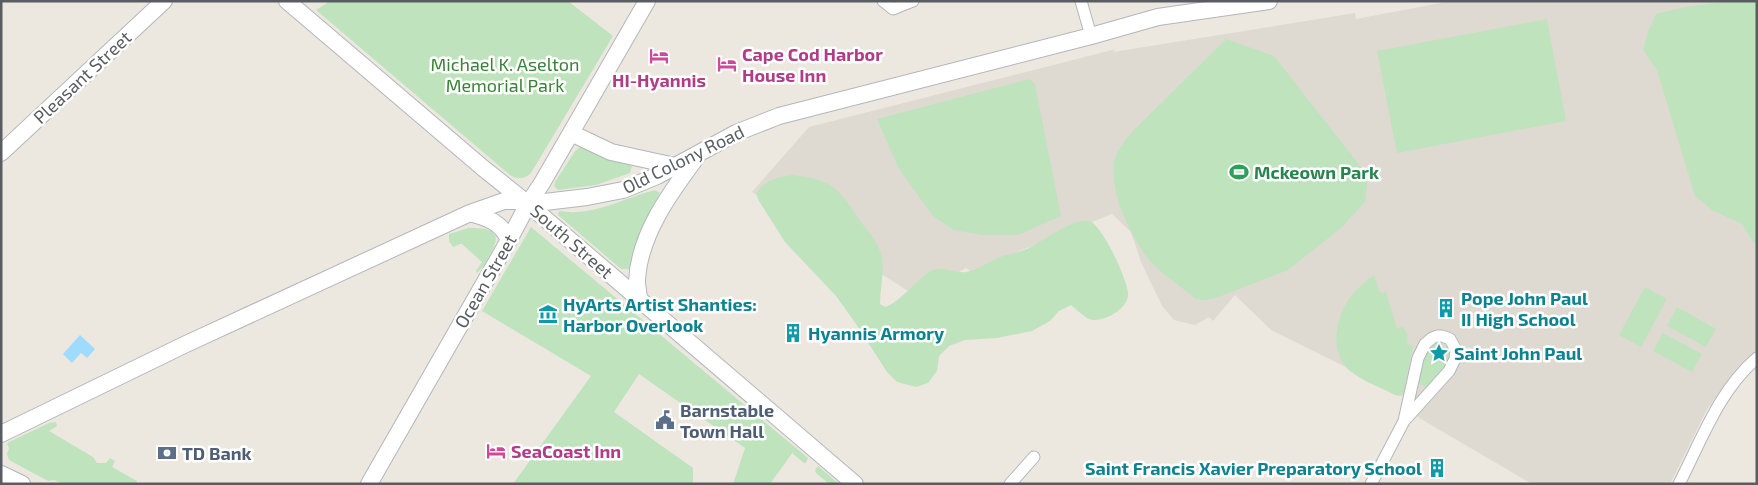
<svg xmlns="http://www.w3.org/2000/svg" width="1758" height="485" viewBox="0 0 1758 485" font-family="'Exo 2',sans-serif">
	<rect width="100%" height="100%" fill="#ece8e0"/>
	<path fill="#dedad1" d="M1451,1H1757V351L1730,377L1706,411L1670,484H1532L1409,412V402L1404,396L1271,330L1235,295L1213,321L1209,317L1195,325L1174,320L1162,306L1141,262L1131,232L1112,214L1017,252L985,283L966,268L916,296L752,192L809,127L1116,49L1113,52L1355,13L1356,19Z"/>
	<path fill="#bfe3bc" d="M330,1H568L613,36L531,173C525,179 518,180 510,175L316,10Z
		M1731,1H1757V248L1742,224L1712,210L1695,196L1657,70L1643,50L1648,32L1656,14L1685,7Z
		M1547,19L1566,121L1397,153L1377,51Z
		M1226,39L1274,56L1368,176L1365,202L1341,228L1288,270L1216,298L1205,300L1196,299C1182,287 1164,276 1151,262C1132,240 1107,189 1115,159C1118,149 1125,141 1131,133Z
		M1029,79L1035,84L1061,216L1018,235H983L954,230L933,216L899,169L877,119Z
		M580,147L632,166L630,173L596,185L558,190L554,186L555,182L575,151Z
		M792,175C834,180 839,189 861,222C868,231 876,240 880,251C886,268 880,287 880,304L885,307C899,303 916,281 929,272C942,264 954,274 966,272C977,270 987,263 998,258C1007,254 1017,253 1027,249C1042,242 1072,218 1089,221C1102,224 1127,279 1128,293C1130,308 1103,324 1089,319C1083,316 1076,309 1071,305L1059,311L1050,321L1032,331L997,338L965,340L949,346L939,356L937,371L928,383L916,387L897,382L887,372L856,324L836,296L785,242L759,201L756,194C763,181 778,177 792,175Z
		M655,190L660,193L643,227L632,269H621L558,215L559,211C593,217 623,198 655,190Z
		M531,227L796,448L808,458L806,463H804L793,454V452L770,484H733L745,448L639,374L614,412L693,468V484H513L591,376L482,311Z
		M469,228C489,228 504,230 491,253C487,260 483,268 477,273L476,271L482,262L462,244H460L453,247L449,241V234Z
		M1374,275L1380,293L1386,292L1397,328L1403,327L1408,335L1407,344L1413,346L1404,392L1401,396L1395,395C1380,387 1362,381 1350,371C1329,353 1335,319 1349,299C1356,289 1365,282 1374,275Z
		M1645,287L1667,299L1641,347L1619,335Z
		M1677,307L1716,329L1706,347L1667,326Z
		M1663,333L1702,354L1692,372L1653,351Z
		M1436,343H1442V345C1436,345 1433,348 1432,354L1434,358L1440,360L1446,358L1448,353L1445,347L1447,345C1457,358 1437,377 1428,388L1418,383C1421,370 1424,350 1436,343Z
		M56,422L57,426L49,431L93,457L97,463H106L110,458L115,461L112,467L137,481L136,484H63L54,480L48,481L9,460L7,454L9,448L7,444L9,442L49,423Z
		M818,466L839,484H829L816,473L815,470Z"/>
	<path fill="#9fdbfd" d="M80,335L95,349L87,358L81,353L72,363L63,354Z"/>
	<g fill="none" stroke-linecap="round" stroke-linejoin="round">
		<g stroke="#b3b7bb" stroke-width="13">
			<path id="street" d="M883,1L893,9L913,1
				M1081,1L1091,36
				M1010,484L1034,457
				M1371,484L1404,421L1449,371L1455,359L1456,350L1450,339L1442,336H1437L1432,338L1425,344L1418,358L1404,421
				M1679,484C1701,441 1719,390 1757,358"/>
		</g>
		<g stroke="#b2b6bb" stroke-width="18">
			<path id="secondary" d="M287,1L483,168L528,204L855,484
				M571,133L611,152L675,166
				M1,153L164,1
				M470,213C488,218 501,222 509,240
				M639,300C639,294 637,287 637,281C639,235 670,193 696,158
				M1,434L184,345L470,213L504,201H517L528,204L587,197L623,190L657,176L736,133L779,116L1091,36L1158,17L1269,1
				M1,474L22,484
				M369,484L509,240L528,204L542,183L647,1"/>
		</g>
		<use href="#street" stroke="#fff" stroke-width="11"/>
		<use href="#secondary" stroke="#fff" stroke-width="16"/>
	</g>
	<defs>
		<g id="hotel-bare" transform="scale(1.5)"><path d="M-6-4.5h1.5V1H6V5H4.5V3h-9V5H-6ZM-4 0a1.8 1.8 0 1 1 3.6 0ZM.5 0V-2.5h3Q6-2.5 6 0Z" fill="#d1479c" stroke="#fff" stroke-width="2.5" paint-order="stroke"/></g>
		<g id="stadium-bare" transform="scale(1.5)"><path d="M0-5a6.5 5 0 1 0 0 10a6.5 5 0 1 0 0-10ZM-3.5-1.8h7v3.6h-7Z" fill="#2e9e5b" stroke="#fff" stroke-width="2.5" paint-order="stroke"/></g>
		<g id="building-bare" transform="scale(1.5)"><path d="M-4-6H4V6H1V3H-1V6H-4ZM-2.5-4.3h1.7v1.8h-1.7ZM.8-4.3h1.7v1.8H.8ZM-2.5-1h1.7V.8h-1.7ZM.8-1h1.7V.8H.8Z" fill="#0f9aa8" stroke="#fff" stroke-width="2.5" paint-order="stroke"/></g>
		<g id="museum-bare" transform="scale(1.5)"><path d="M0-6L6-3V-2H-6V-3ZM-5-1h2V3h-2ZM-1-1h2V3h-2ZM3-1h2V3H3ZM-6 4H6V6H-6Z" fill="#0f9aa8" stroke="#fff" stroke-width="2.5" paint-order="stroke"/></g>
		<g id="sight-bare" transform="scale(1.5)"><path d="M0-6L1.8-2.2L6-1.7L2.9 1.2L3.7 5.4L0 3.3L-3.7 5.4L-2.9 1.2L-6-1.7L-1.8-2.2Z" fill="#0f9aa8" stroke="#fff" stroke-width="2.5" paint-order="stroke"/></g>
		<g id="civic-bare" transform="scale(1.5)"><path d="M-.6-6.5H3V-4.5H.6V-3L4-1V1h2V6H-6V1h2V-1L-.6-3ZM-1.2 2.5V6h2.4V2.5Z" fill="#5c6f8a" stroke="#fff" stroke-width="2.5" paint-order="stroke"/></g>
		<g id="bank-bare" transform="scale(1.5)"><path d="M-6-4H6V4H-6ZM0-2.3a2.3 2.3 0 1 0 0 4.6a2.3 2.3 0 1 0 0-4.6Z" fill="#5c6f8a" stroke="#fff" stroke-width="2.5" paint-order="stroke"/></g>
	</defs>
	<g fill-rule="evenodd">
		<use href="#hotel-bare" x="659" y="56"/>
		<use href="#hotel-bare" x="727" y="64"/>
		<use href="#stadium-bare" x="1239" y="172"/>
		<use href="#building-bare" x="1446" y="308"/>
		<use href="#museum-bare" x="548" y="314"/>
		<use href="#building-bare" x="793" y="333"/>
		<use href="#sight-bare" x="1439" y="353"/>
		<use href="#civic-bare" x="665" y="420"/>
		<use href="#hotel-bare" x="496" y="451"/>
		<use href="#bank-bare" x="167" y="453"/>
		<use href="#building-bare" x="1437" y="468"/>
	</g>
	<g text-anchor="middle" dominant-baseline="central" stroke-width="5" stroke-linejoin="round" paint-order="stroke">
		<g font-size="18" font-weight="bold" fill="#b23c85" stroke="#fff" text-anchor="start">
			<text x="742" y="54">Cape Cod Harbor<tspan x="742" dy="21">House Inn</tspan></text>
			<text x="659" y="80" text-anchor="middle">HI-Hyannis</text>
			<text x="511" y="451">SeaCoast Inn</text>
		</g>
		<g font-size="18" fill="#388336" stroke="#fff">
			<text x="505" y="64">Michael K. Aselton<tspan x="505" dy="21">Memorial Park</tspan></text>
		</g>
		<g font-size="18" fill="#595d61" stroke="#fff">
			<text transform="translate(82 77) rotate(-43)">Pleasant Street</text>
			<text transform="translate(683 159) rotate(-26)">Old Colony Road</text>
			<text transform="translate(572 241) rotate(41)">South Street</text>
			<text transform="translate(485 281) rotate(-60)">Ocean Street</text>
		</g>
		<g font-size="18" font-weight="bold" fill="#27864d" stroke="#fff" text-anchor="start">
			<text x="1254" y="172">Mckeown Park</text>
		</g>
		<g font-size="18" font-weight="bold" fill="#0d838f" stroke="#fff" text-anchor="start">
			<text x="1461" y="298">Pope John Paul<tspan x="1461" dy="21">II High School</tspan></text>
			<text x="563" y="304">HyArts Artist Shanties:<tspan x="563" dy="21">Harbor Overlook</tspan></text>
			<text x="808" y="333">Hyannis Armory</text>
			<text x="1454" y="353">Saint John Paul</text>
			<text x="1422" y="468" text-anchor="end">Saint Francis Xavier Preparatory School</text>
		</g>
		<g font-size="18" font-weight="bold" fill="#4e5e75" stroke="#fff" text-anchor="start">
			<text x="680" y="410">Barnstable<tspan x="680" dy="21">Town Hall</tspan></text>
			<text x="182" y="453">TD Bank</text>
		</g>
	</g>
	<rect width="1758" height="485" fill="none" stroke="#595d61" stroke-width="5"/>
</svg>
